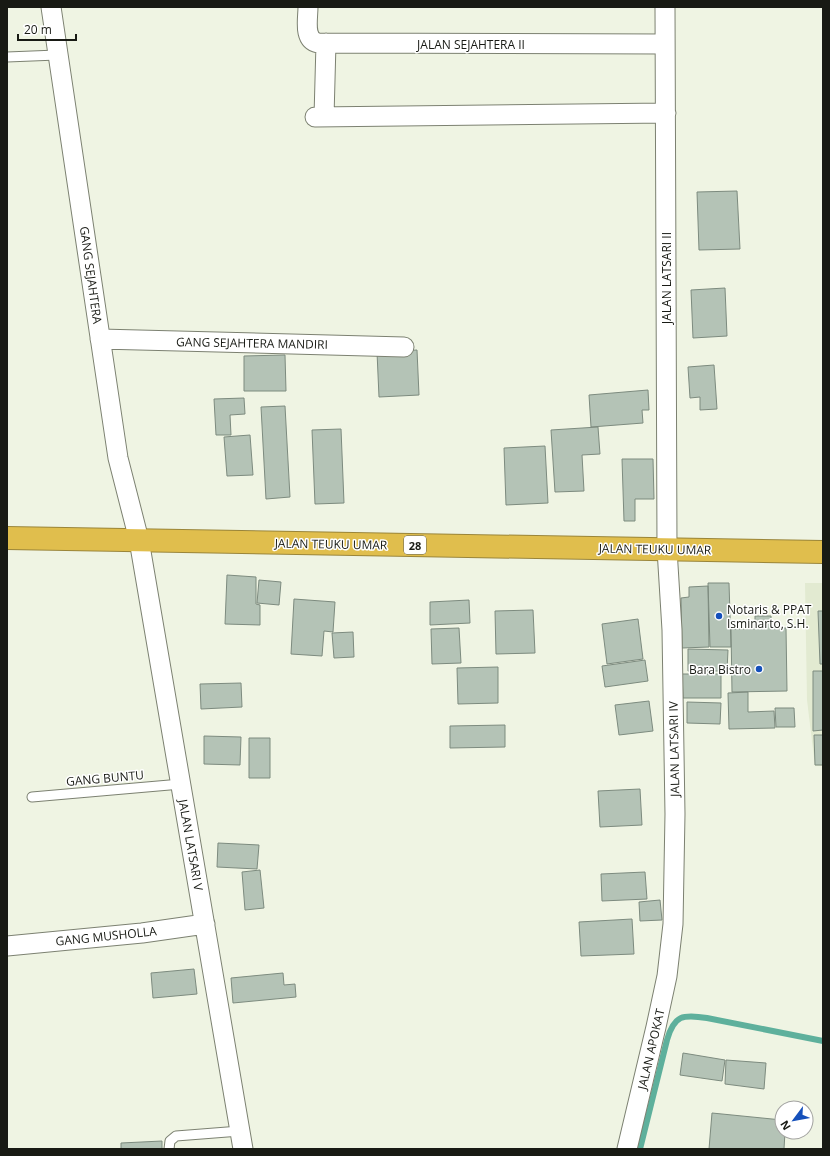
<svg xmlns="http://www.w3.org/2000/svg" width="830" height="1156" viewBox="0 0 830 1156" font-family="'Open Sans',sans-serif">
	<rect width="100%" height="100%" fill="#eff4e3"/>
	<path fill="#e2ead1" d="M805,583H823V766H815L807,700Z"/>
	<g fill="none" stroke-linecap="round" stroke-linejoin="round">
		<path stroke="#5eb09c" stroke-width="6" d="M640,1149L667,1040C674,1015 683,1014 707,1018L823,1041"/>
	</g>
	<path fill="#b4c3b6" stroke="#7d8b7f" d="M737,191L740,249L699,250L697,192Z
		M725,288L727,336L693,338L691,290Z
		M417,350L419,395L379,397L377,352Z
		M285,355L286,391H244V356Z
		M714,365L717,409L700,410V397L690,398L688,367Z
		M648,390L649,410H642L643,423L591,427L589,395Z
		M244,398L245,414L230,415L231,435H216L214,399Z
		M285,406L290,497L266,499L261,407Z
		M598,427L600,454L582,455L584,491L555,492L551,430Z
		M341,429L344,503L315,504L312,430Z
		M250,435L253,475L227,476L224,437Z
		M545,446L548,503L506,505L504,448Z
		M622,459H653L654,499H635V521H624Z
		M227,575L256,577V604L260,605V625L225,624Z
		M259,580L281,582L279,605L257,603Z
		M708,583H729L731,647H710Z
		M708,586L709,647L682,648L681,598L689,597V587Z
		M294,599L335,602L333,632L324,631L322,656L291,654Z
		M469,600L470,623L430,625V602Z
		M533,610L535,653L496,654L495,611Z
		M818,611H823V664H820Z
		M755,616H771V627L786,628L787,691L732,692L731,629H755Z
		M638,619L643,659L607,664L602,624Z
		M459,628L461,663L432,664L431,629Z
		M353,632L354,657L334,658L332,633Z
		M688,649L728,650L727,671H688Z
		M645,660L648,681L605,687L602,666Z
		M498,667V703L458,704L457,668Z
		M813,671H823V730L813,731Z
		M682,674H721V698H683Z
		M241,683L242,707L201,709L200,684Z
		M748,692V712L774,711L775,728L729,729L728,693Z
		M649,701L653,731L619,735L615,705Z
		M687,702L721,703L720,724L687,723Z
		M775,708H794L795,727H776Z
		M505,725V747L450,748V726Z
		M814,735H823V765H815Z
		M204,736L241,737L240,765L204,764Z
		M249,738H270V778H249Z
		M640,789L642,825L600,827L598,791Z
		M218,843L259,845L257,869L217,867Z
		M260,870L264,908L245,910L242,872Z
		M645,872L647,899L602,901L601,874Z
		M660,900L662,920L640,921L639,902Z
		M632,919L634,954L581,956L579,922Z
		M194,969L197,994L153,998L151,973Z
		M283,973L284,985L295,984L296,997L233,1003L231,978Z
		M683,1053L725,1060L722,1081L680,1075Z
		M726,1060L766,1063L764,1089L725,1084Z
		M712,1113L782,1120V1132H785L784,1149H709Z
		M162,1141V1149H121V1143Z"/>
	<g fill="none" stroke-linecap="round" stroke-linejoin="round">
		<g stroke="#7c8171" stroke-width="11">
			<path id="lane" d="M7,57L57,55
				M32,797L181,784
				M169,1149L170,1141L176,1136L240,1131"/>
		</g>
		<g stroke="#7c8171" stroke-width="21">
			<path id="street" d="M51,7L118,458L139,540L243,1149
				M308,7C308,19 303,40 318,43L665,44
				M315,117L666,113
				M324,117L326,43
				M100,339L404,347
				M7,946L142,933L205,924
				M627,1149L656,1027L667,976L673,924L675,814L672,630L667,549L665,7"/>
		</g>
		<g stroke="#9a8539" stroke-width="24">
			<path id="highway" d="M7,538L823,552"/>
		</g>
		<use href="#lane" stroke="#fff" stroke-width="9"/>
		<use href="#street" stroke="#fff" stroke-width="19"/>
		<use href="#highway" stroke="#e0be4d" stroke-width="22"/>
	</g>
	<g fill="#1550bb" stroke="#fff" stroke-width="1.5">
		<circle cx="719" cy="616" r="4"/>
		<circle cx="759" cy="669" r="4"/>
	</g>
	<g text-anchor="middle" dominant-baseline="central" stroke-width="3" stroke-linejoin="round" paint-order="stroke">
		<rect fill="#fff" stroke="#5d5f5a" stroke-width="1" x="404" y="536" width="22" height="18" rx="3"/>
		<g font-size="11" font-weight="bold" fill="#181a14">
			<text x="415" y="545">28</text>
		</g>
		<g font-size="12" fill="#181a14" stroke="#fff">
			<text x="471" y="44">JALAN SEJAHTERA II</text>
			<text transform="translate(91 275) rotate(82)">GANG SEJAHTERA</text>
			<text transform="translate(666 278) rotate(-90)">JALAN LATSARI II</text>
			<text transform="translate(252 343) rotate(1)">GANG SEJAHTERA MANDIRI</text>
			<text transform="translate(331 544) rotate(1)">JALAN TEUKU UMAR</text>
			<text transform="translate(655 549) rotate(1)">JALAN TEUKU UMAR</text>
			<text transform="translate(674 749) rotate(-91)">JALAN LATSARI IV</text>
			<text transform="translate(105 778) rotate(-5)">GANG BUNTU</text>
			<text transform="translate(191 845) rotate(80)">JALAN LATSARI V</text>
			<text transform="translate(106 936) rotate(-6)">GANG MUSHOLLA</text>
			<text transform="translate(651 1049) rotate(-77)">JALAN APOKAT</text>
		</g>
		<g font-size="12" fill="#181a14" stroke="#fff" text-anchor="start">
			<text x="727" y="609">Notaris &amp; PPAT<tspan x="727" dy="14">Isminarto, S.H.</tspan></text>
			<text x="751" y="669" text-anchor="end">Bara Bistro</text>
		</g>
	</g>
	<rect width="830" height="1156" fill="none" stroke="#181a14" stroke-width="16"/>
	<g transform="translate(794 1120) rotate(238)"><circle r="19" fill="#ffffff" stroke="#a3a3a1"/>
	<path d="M0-3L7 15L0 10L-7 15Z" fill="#1550bb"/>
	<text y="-6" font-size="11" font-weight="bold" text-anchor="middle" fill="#181a14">N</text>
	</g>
	<path d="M18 34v6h58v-6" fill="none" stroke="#181a14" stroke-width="2"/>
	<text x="24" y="34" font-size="12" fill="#181a14" stroke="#ffffff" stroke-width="3" paint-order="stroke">20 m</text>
</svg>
